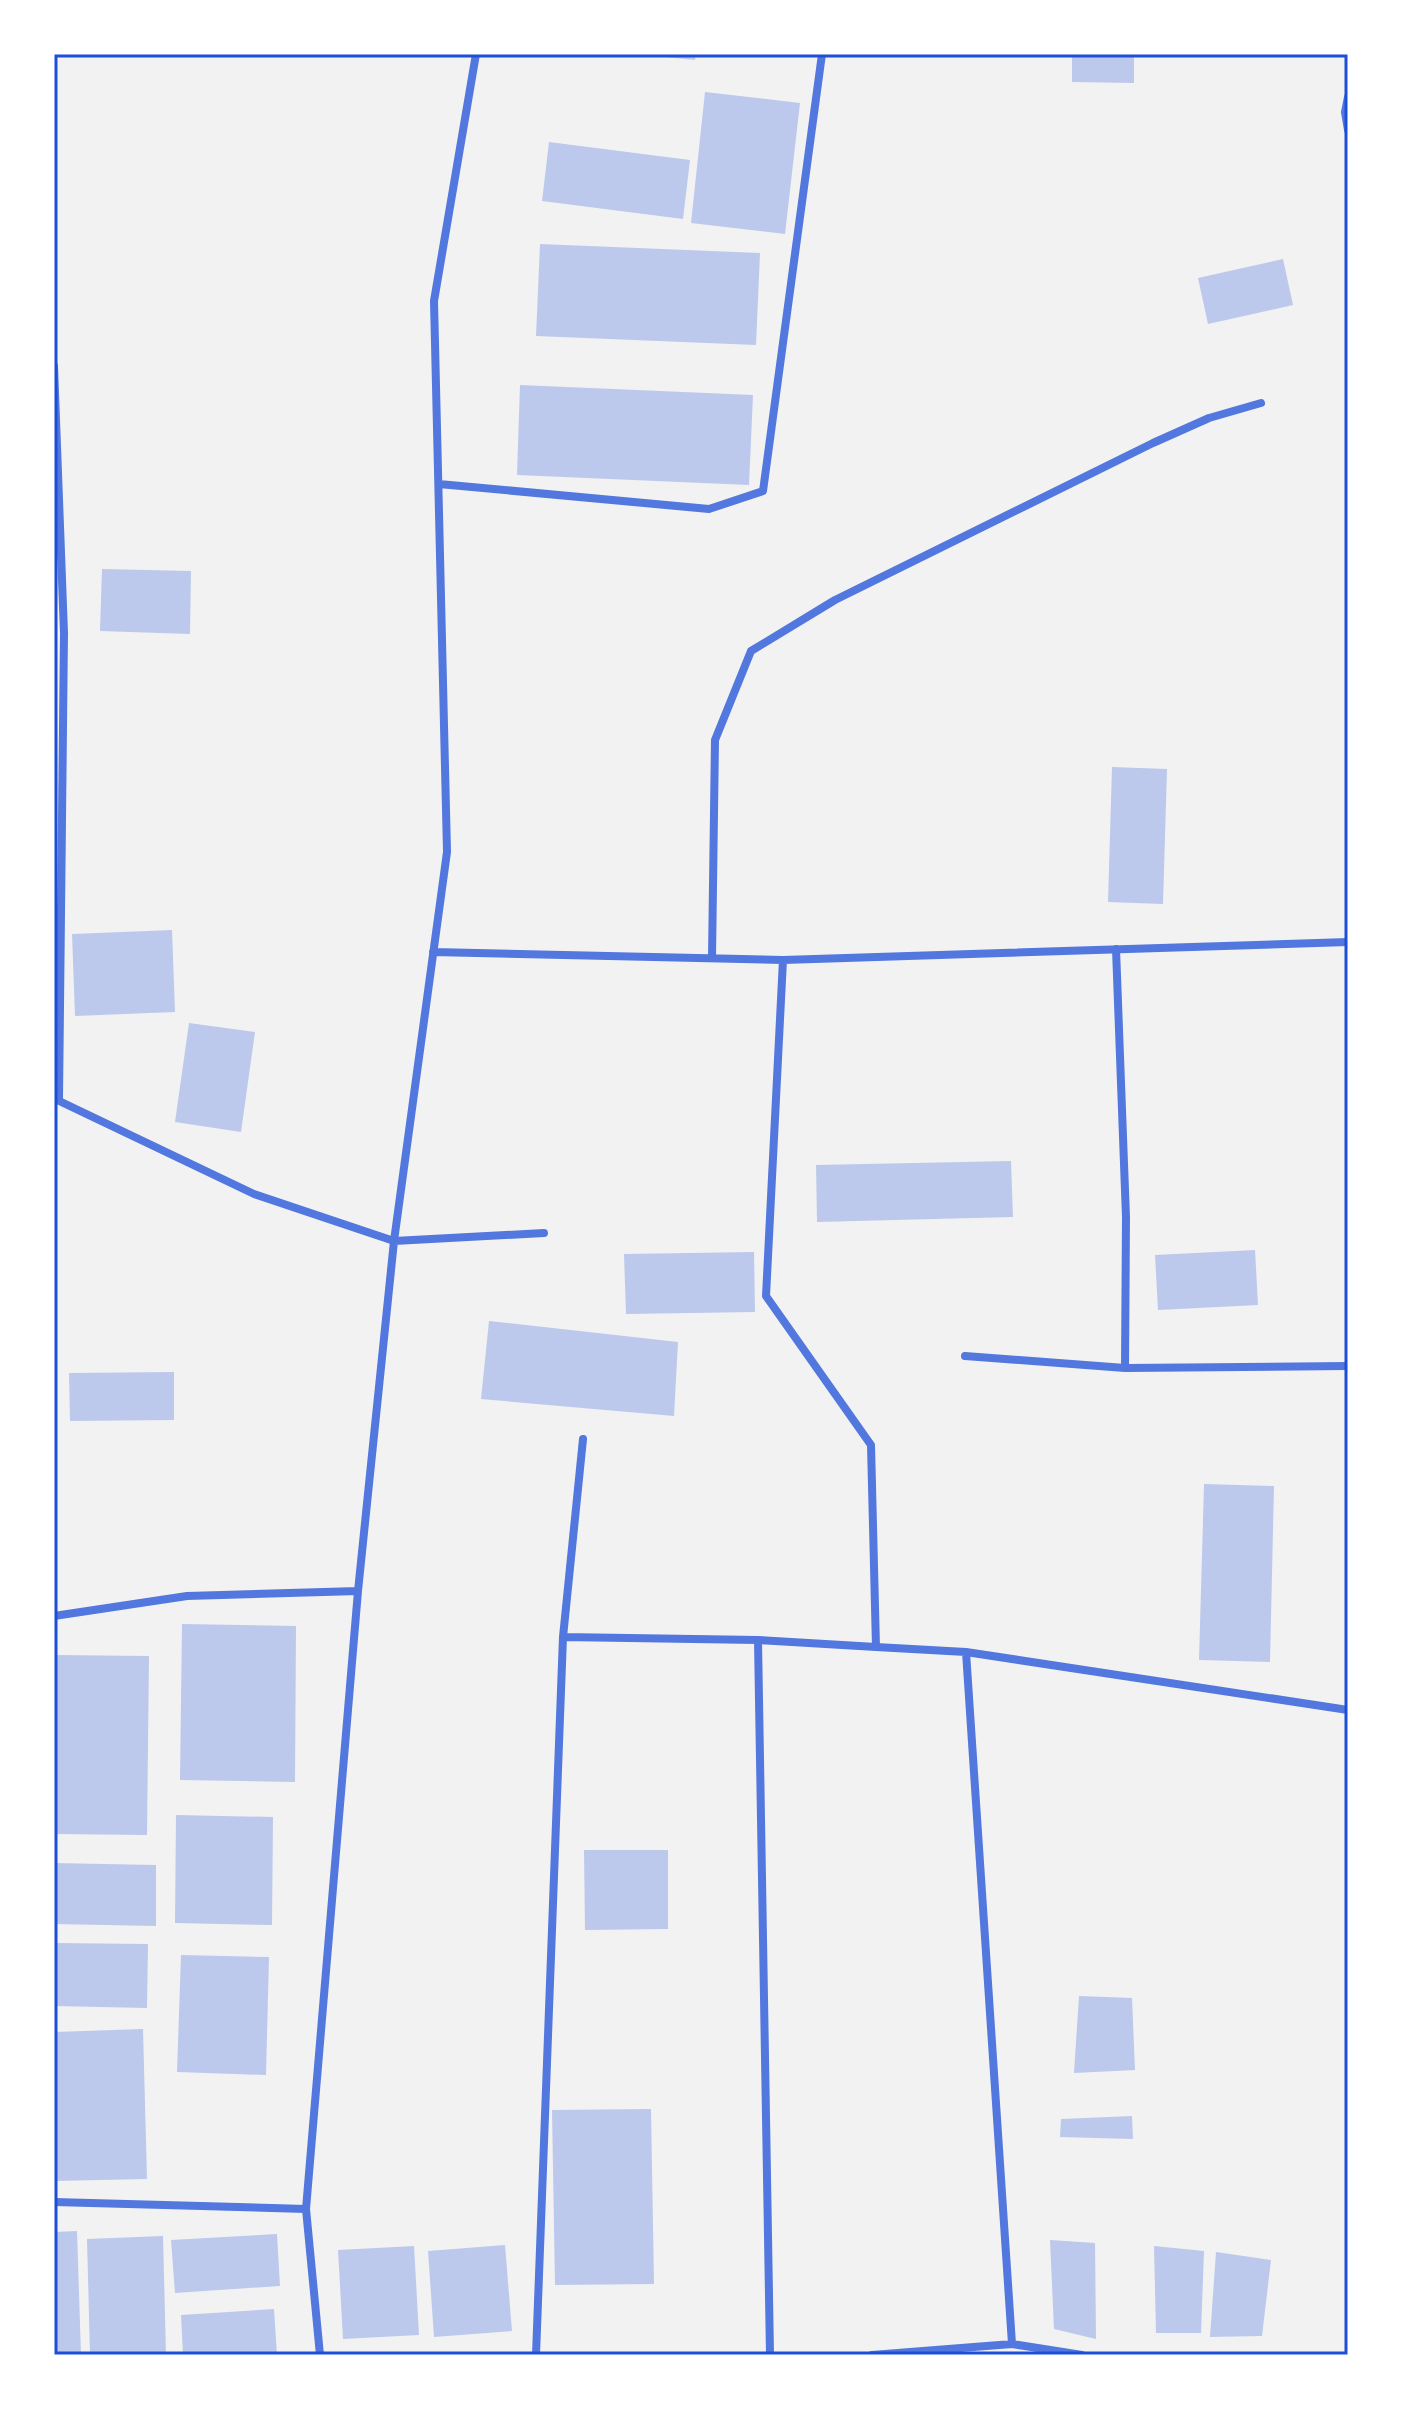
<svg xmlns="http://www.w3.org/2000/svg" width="1402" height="2409" viewBox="0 0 1402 2409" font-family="'PT Sans',sans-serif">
	<rect width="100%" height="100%" fill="#f2f2f2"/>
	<path fill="#bdc9ec" d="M654,54H696L695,60L654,56Z
		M1072,54H1134V83L1072,82Z
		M705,92L800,103L785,234L691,223Z
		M549,142L690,160L683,219L542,201Z
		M540,244L760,253L756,345L536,336Z
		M1283,259L1293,305L1208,324L1198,278Z
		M520,385L753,395L749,485L517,475Z
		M102,569L191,571L190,634L100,631Z
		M1112,767L1167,769L1163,904L1108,902Z
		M172,930L175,1012L75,1016L72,934Z
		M189,1023L255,1032L241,1132L175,1122Z
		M1011,1161L1013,1217L817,1222L816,1165Z
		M1255,1250L1258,1305L1158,1310L1155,1255Z
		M754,1252L755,1312L626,1314L624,1254Z
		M489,1321L678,1342L674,1416L481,1399Z
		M174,1372V1420L70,1421L69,1373Z
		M1204,1484L1274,1486L1270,1662L1199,1660Z
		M182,1624L296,1626L295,1782L180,1780Z
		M54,1655L149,1656L147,1835L54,1834Z
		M176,1815L273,1817L272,1925L175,1923Z
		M584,1850H668V1929L585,1930Z
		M54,1863L156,1865V1926L54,1924Z
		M54,1943L148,1944L147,2008L54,2006Z
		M181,1955L269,1957L266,2075L177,2072Z
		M1079,1996L1132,1998L1135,2070L1074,2073Z
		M143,2029L147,2179L54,2181V2032Z
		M651,2109L654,2284L555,2285L552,2110Z
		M1132,2116L1133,2139L1060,2137L1061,2119Z
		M77,2231L81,2355H54V2232Z
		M277,2234L280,2286L175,2293L171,2240Z
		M163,2236L166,2355H90L87,2239Z
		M1050,2240L1095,2243L1096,2339L1054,2329Z
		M505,2245L512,2331L434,2337L428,2251Z
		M414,2246L419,2335L343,2339L338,2250Z
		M1154,2246L1204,2251L1201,2333H1156Z
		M1216,2252L1271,2260L1262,2336L1210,2337Z
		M274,2309L277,2355H183L181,2315Z"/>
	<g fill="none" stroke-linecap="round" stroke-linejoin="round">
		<path stroke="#5277de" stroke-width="8" d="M1348,97L1345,112L1348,130
			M54,366L64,633L59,1099
			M439,484L709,509L763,491L822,54
			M1116,949L1126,1217L1125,1368L1348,1366
			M433,952L783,960L1348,942
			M712,958L715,740L751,651L835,600L1153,443L1209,418L1261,403
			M783,960L766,1296L871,1445L876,1647L966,1652L1348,1710
			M55,1099L254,1194L394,1241L544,1233
			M965,1356L1125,1368
			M54,1616L187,1596L358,1591
			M563,1637L583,1439
			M54,2202L306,2209
			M1012,2344L1082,2355
			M320,2355L306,2209L358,1591L394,1241L447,852L434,301L476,54
			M536,2355L563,1637L758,1640
			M770,2355L758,1640L876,1647
			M872,2355L1012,2344L966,1652"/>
	</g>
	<rect width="1402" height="2409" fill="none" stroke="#ffffff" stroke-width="112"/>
	<rect x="56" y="56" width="1290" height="2297" fill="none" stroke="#1d4ed8" stroke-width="3"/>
</svg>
